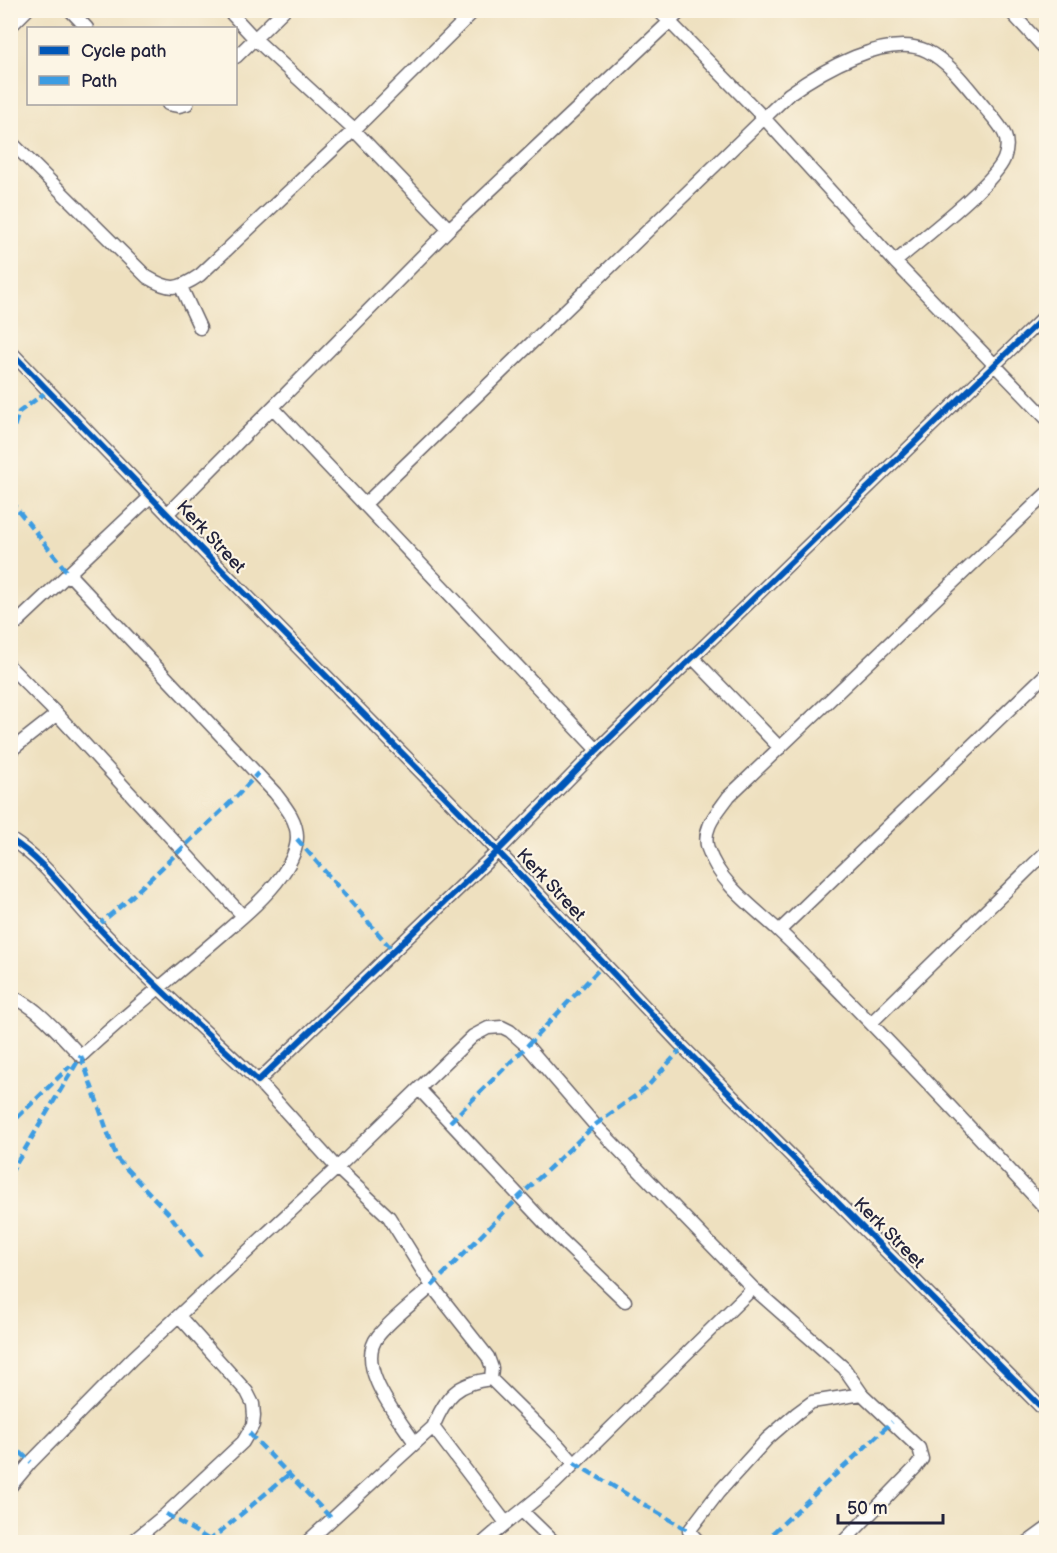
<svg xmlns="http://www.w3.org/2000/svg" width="1057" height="1553" viewBox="0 0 1057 1553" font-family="'Balsamiq Sans',sans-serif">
	<rect width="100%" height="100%" fill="#fcf5e5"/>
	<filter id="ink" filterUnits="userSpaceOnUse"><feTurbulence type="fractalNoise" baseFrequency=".0167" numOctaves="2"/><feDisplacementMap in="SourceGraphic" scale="12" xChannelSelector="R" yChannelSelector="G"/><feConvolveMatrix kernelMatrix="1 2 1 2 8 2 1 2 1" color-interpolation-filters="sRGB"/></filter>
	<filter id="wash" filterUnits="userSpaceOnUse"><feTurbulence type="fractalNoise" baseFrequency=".008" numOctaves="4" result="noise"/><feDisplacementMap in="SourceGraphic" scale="24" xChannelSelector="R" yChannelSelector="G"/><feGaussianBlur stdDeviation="1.35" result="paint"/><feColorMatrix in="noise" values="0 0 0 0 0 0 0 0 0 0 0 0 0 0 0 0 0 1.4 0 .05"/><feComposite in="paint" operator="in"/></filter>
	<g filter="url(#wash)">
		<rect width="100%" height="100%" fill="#eee0bf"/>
	</g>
	<g filter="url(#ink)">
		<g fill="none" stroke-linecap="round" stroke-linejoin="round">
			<g stroke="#696469" stroke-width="15">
				<path id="street" d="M70,10L87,28
					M228,10L254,38L354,130L449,229
					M658,10L764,118L895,262L1046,418
					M1009,10L1046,50
					M10,27L27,10
					M236,57L284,10
					M168,104L179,106L187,104
					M10,141L147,277C170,291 178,290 200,275L354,130L475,10
					M181,287L200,328
					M10,351L205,553L471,823L683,1047L1046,1412
					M273,408L597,750
					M1046,494L729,796C718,812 701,828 708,849C720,884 752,906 778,930C802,952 823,975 846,998C914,1067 980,1138 1046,1209
					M365,504L789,94C821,71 887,32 927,51C951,63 968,88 985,108C999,125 1013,136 1004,159C994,184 919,241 895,262
					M168,513L449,229L682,10
					M10,629L151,496
					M693,658L780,748
					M10,667L57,714L10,751
					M57,714L243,916
					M10,839C45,861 69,897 97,926C148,980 204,1030 258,1081L498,851L597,750L1046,315
					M779,931L1046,674
					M10,997C33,1001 65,1040 81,1056C124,1015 172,978 217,939C239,920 265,899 282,875C289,865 297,850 297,837C297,820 285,806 275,793L68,573
					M871,1023L1046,852
					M258,1081L337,1168L389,1217L432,1286L488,1357L492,1368L491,1379
					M419,1089L554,1233L625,1301
					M491,1379L558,1445L574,1463
					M433,1427L506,1523
					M415,1443C398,1417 354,1366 378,1336C393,1317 415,1302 432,1286
					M10,1487L31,1462L132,1359L337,1168L473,1036L488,1028L502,1027L510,1031L527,1046L595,1125L753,1288L844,1368L862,1394L919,1448L922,1459L916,1467L843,1542
					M522,1511L554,1542
					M132,1542L166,1514L243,1442L253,1425L254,1416L253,1404L247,1392L179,1316
					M307,1542L433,1427C446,1396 457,1383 491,1379
					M484,1542C507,1521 533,1503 556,1482L753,1288
					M699,1542L689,1531L718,1493L767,1439L797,1413L812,1402L862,1394
					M1028,1542L1046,1529"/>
			</g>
			<use href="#street" stroke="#fff" stroke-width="12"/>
			<path stroke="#3c9ce2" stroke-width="4.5" stroke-dasharray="9 4.5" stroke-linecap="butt" d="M10,439L19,412L49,390
				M10,500L68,573
				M297,839L394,952
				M97,926L128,900L237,796L258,773
				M10,994L16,998
				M81,1056L117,1159L170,1215L201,1257
				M450,1122L527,1046L604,964
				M10,1129L16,1119L70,1066
				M10,1174L81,1056
				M432,1286L519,1197L595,1125L646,1088L683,1047
				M249,1433L333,1520
				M10,1443L31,1462
				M574,1463L689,1531
				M166,1514L213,1542
				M208,1542L289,1474
				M763,1542L892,1422"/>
			<g stroke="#fcf5e5" stroke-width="10">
				<path id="cycleway" d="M10,351L205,553L471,823L683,1047L1046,1412
					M10,839C45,861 69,897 97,926C148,980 204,1030 258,1081L498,851L597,750L1046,315"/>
			</g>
			<use href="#cycleway" stroke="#0057b8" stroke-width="6"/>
		</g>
	</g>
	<g text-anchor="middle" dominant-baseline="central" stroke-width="4.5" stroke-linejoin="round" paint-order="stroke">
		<g font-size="18" fill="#22223b" stroke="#fcf5e5">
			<text transform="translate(211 537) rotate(47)">Kerk Street</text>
			<text transform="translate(551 885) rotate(47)">Kerk Street</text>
			<text transform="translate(889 1233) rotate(45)">Kerk Street</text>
		</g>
	</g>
	<rect width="1057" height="1553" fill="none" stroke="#fcf5e5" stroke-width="36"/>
	<rect x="27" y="27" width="210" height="78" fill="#fcf5e5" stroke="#a5a1a1" stroke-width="1.5"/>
	<rect x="39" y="46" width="30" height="9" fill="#0057b8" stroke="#a5a1a1" stroke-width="1.5"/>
	<text x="81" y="57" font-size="18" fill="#22223b">Cycle path</text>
	<rect x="39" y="76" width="30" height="9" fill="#3c9ce2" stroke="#a5a1a1" stroke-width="1.5"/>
	<text x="81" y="87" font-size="18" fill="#22223b">Path</text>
	<path d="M838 1514v9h105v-9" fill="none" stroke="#22223b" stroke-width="3"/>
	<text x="847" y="1514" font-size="18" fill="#22223b" stroke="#fcf5e5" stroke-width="4.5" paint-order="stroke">50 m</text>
</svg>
